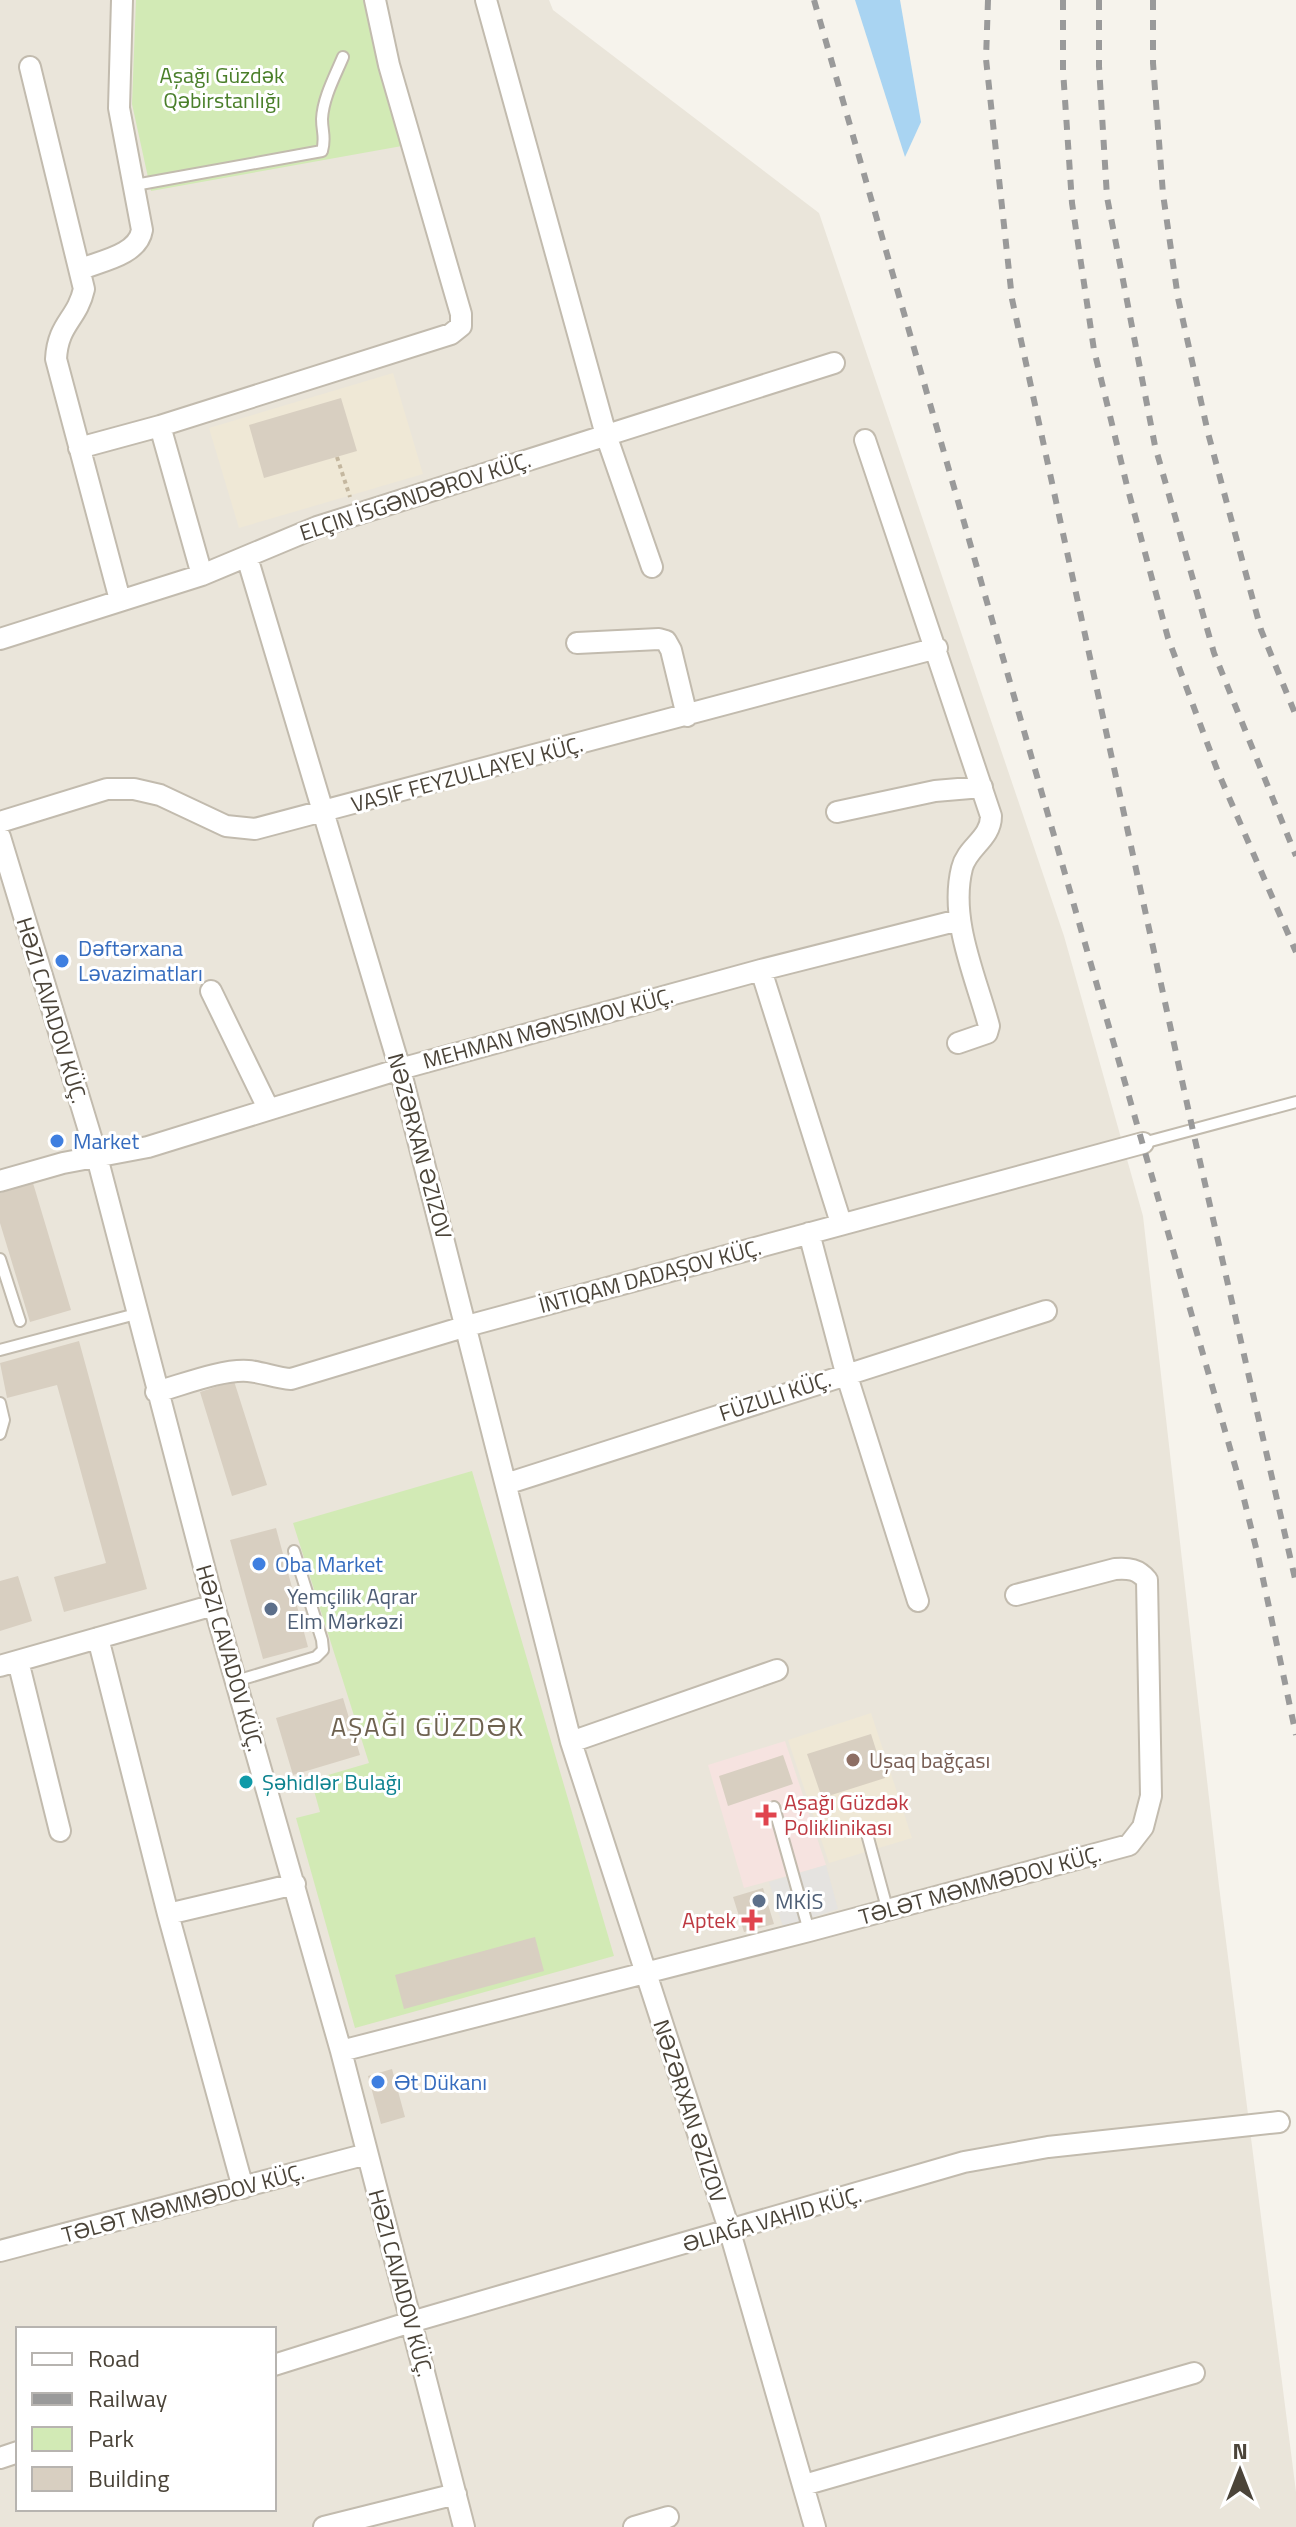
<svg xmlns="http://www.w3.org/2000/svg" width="1296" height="2527" viewBox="0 0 1296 2527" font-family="'Titillium Web',sans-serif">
	<rect width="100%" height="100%" fill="#f6f3ec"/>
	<path fill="#eae5da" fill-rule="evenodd" d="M0,0H549L553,10L819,213L1064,936L1143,1216L1219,1886L1296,2492V2527H0ZM18,2329H274V2509H18Z"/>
	<path fill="#efe8d6" d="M393,373L423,474L239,528L209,428Z
		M871,1713L912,1838L829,1863L788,1740Z"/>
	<path fill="#f6e3e0" d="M785,1741L826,1865L744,1888L708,1765Z"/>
	<path fill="#d2eab5" d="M136,0H366L372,36L402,146L151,191L132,104Z
		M472,1471L614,1956L355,2028L296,1818L320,1812L311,1780L369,1763L293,1523Z"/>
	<path fill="#e5e3e0" d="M826,1865L838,1909L783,1927L769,1882Z"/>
	<path fill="#a9d4f2" d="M855,0H900L921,122L905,157Z"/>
	<path fill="#d8cfc1" d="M341,398L357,451L264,478L249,425Z
		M33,1183L71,1310L30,1322L0,1223V1193Z
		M79,1341L147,1589L64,1612L54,1577L106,1563L57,1385L7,1398L0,1363Z
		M234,1381L267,1485L232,1496L200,1392Z
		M276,1528L308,1647L263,1659L230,1540Z
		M18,1576L32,1621L0,1631V1581Z
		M343,1698L360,1755L293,1775L276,1718Z
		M871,1734L885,1778L822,1798L807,1754Z
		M783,1755L793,1784L728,1806L719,1776Z
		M763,1888L774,1924L744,1932L733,1897Z
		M535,1937L544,1971L404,2009L395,1975Z
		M392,2069L405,2117L381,2124L368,2076Z"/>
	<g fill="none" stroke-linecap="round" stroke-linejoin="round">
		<g stroke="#c2bbae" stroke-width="14">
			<path id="service" d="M135,185L322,151C326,138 322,132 322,119C323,98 335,76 343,57
				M1143,1143L1296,1102
				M0,1259L20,1321
				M0,1350L136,1314
				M0,1403L4,1420L0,1434
				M236,1681L316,1657L323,1650L322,1640L294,1551
				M774,1807L809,1931
				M867,1834L887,1908"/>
		</g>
		<g stroke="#c2bbae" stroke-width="24">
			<path id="minor" d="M486,0L606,435L652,567
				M30,67L84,289C77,320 58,323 56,359L120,600
				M81,269C101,261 138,255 142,230L119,108L122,0
				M160,426L202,575
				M865,440L991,816C991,839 967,847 962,868C949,920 976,977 989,1026L987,1033L958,1043
				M79,448L160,426L451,334L461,326V314L389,65L375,0
				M247,557L400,1069L571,1742L730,2232L815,2527
				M0,639L202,575L317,527L834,363
				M577,643L659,639L666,641L671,650L687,716
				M837,812L935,791L982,787
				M0,822L107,789H134L160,795L226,826L255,829L937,648
				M0,837L97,1157L214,1605L341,2051L464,2527
				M761,970L841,1223
				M211,991L268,1108
				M0,1181L63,1163L148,1147L400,1069L761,970L959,920
				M809,1233L846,1373L918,1601
				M156,1392C182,1385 222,1369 248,1371C262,1372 276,1378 291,1379L467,1326L1143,1143
				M506,1484L1046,1311
				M98,1638L168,1914L243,2188
				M18,1661L60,1831
				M0,1666L214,1605
				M571,1742L777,1670
				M168,1914L295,1884
				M341,2051L809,1931L1129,1845L1143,1827L1151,1796L1147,1580C1138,1569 1129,1568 1115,1569L1016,1595
				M0,2251L367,2154
				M274,2365L411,2322L964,2162L1048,2147L1279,2122
				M0,2458L18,2452
				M804,2485L1194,2373
				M324,2527L456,2494
				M634,2527L668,2517"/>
		</g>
		<path stroke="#c4b79f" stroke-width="4" stroke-dasharray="4 4" stroke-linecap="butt" d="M337,457L350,497"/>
		<use href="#service" stroke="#fff" stroke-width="10"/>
		<use href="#minor" stroke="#fff" stroke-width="20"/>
		<path stroke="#9a9a9a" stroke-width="6" stroke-dasharray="10 10" stroke-linecap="butt" d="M814,0L1240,1483L1259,1560L1296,1735
			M988,0L986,59L1012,299L1193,1131L1296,1583
			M1063,0V70L1072,203L1094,350L1127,486L1168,638L1218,772L1296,952
			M1099,0V66L1107,197L1155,446L1214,653L1296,856
			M1153,0V63L1163,194L1178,298L1208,433L1261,630L1296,716"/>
	</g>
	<g fill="#3f7fe0" stroke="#fff" stroke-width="3">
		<circle cx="62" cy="961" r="8"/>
		<circle cx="57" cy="1141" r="8"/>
		<circle cx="259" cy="1564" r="8"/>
		<circle cx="378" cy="2082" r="8"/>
	</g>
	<g fill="#5c6f8a" stroke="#fff" stroke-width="3">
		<circle cx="271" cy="1609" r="8"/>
		<circle cx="759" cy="1901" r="8"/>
	</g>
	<circle fill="#8d6e63" stroke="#fff" stroke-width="3" cx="853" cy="1760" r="8"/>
	<circle fill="#0f9aa8" stroke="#fff" stroke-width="3" cx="246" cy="1782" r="8"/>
	<g fill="#e0444e" stroke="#fff" stroke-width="3">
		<path d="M762 1803h8v8h8v8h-8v8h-8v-8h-8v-8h8z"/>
		<path d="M748 1908h8v8h8v8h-8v8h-8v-8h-8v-8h8z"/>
	</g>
	<g text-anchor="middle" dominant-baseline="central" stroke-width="6" stroke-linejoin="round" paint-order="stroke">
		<g font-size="22" fill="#4a7f2a" stroke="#fff">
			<text x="222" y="75">Aşağı Güzdək<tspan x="222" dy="25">Qəbirstanlığı</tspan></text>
		</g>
		<g font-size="22" fill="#4b4439" stroke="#fff">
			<text transform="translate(415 496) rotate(-18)">ELÇIN İSGƏNDƏROV KÜÇ.</text>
			<text transform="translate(467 774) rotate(-15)">VASIF FEYZULLAYEV KÜÇ.</text>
			<text transform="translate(52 1010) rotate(73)">HƏZI CAVADOV KÜÇ.</text>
			<text transform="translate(548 1028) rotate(-15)">MEHMAN MƏNSIMOV KÜÇ.</text>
			<text transform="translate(420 1146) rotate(75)">NƏZƏRXAN ƏZIZOV</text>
			<text transform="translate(650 1276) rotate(-15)">İNTIQAM DADAŞOV KÜÇ.</text>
			<text transform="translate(775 1396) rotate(-18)">FÜZULI KÜÇ.</text>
			<text transform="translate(230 1658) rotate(74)">HƏZI CAVADOV KÜÇ.</text>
			<text transform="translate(980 1885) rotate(-15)">TƏLƏT MƏMMƏDOV KÜÇ.</text>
			<text transform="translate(690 2111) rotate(72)">NƏZƏRXAN ƏZIZOV</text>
			<text transform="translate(183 2203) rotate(-15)">TƏLƏT MƏMMƏDOV KÜÇ.</text>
			<text transform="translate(772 2219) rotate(-16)">ƏLIAĞA VAHID KÜÇ.</text>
			<text transform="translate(401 2283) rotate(75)">HƏZI CAVADOV KÜÇ.</text>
		</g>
		<g font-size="22" fill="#366cbe" stroke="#fff" text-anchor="start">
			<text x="78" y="948">Dəftərxana<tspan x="78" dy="25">Ləvazimatları</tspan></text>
			<text x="73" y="1141">Market</text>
			<text x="275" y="1564">Oba Market</text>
			<text x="394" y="2082">Ət Dükanı</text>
		</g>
		<g font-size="22" fill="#4e5e75" stroke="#fff" text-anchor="start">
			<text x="287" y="1596">Yemçilik Aqrar<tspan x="287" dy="25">Elm Mərkəzi</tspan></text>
			<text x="775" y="1901">MKİS</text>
		</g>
		<g font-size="22" fill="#785e54" stroke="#fff" text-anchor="start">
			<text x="869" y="1760">Uşaq bağçası</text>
		</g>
		<g font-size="22" fill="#0d838f" stroke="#fff" text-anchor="start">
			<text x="262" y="1782">Şəhidlər Bulağı</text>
		</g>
		<g font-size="22" fill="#be3a42" stroke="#fff" text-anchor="start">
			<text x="784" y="1802">Aşağı Güzdək<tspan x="784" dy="25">Poliklinikası</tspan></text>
			<text x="736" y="1920" text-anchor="end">Aptek</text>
		</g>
		<g font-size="26" letter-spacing="2" fill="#6e6250" stroke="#fff">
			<text x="428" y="1726">AŞAĞI GÜZDƏK</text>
		</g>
	</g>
	<rect x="16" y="2327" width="260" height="184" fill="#ffffff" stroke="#b7b4b0" stroke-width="2"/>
	<rect x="32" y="2353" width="40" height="12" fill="#ffffff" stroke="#b7b4b0" stroke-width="2"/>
	<text x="88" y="2367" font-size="24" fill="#4b4439">Road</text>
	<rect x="32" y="2393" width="40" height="12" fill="#9a9a9a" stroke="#b7b4b0" stroke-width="2"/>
	<text x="88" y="2407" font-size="24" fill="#4b4439">Railway</text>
	<rect x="32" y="2427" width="40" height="24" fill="#d2eab5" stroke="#b7b4b0" stroke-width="2"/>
	<text x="88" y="2447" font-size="24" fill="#4b4439">Park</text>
	<rect x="32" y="2467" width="40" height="24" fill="#d8cfc1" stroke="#b7b4b0" stroke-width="2"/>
	<text x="88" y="2487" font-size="24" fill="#4b4439">Building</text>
	<g transform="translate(1240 2471)" stroke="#ffffff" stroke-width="6" paint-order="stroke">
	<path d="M0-6L14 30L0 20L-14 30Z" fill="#4b4439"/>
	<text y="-12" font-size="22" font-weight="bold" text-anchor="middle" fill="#4b4439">N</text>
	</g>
</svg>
